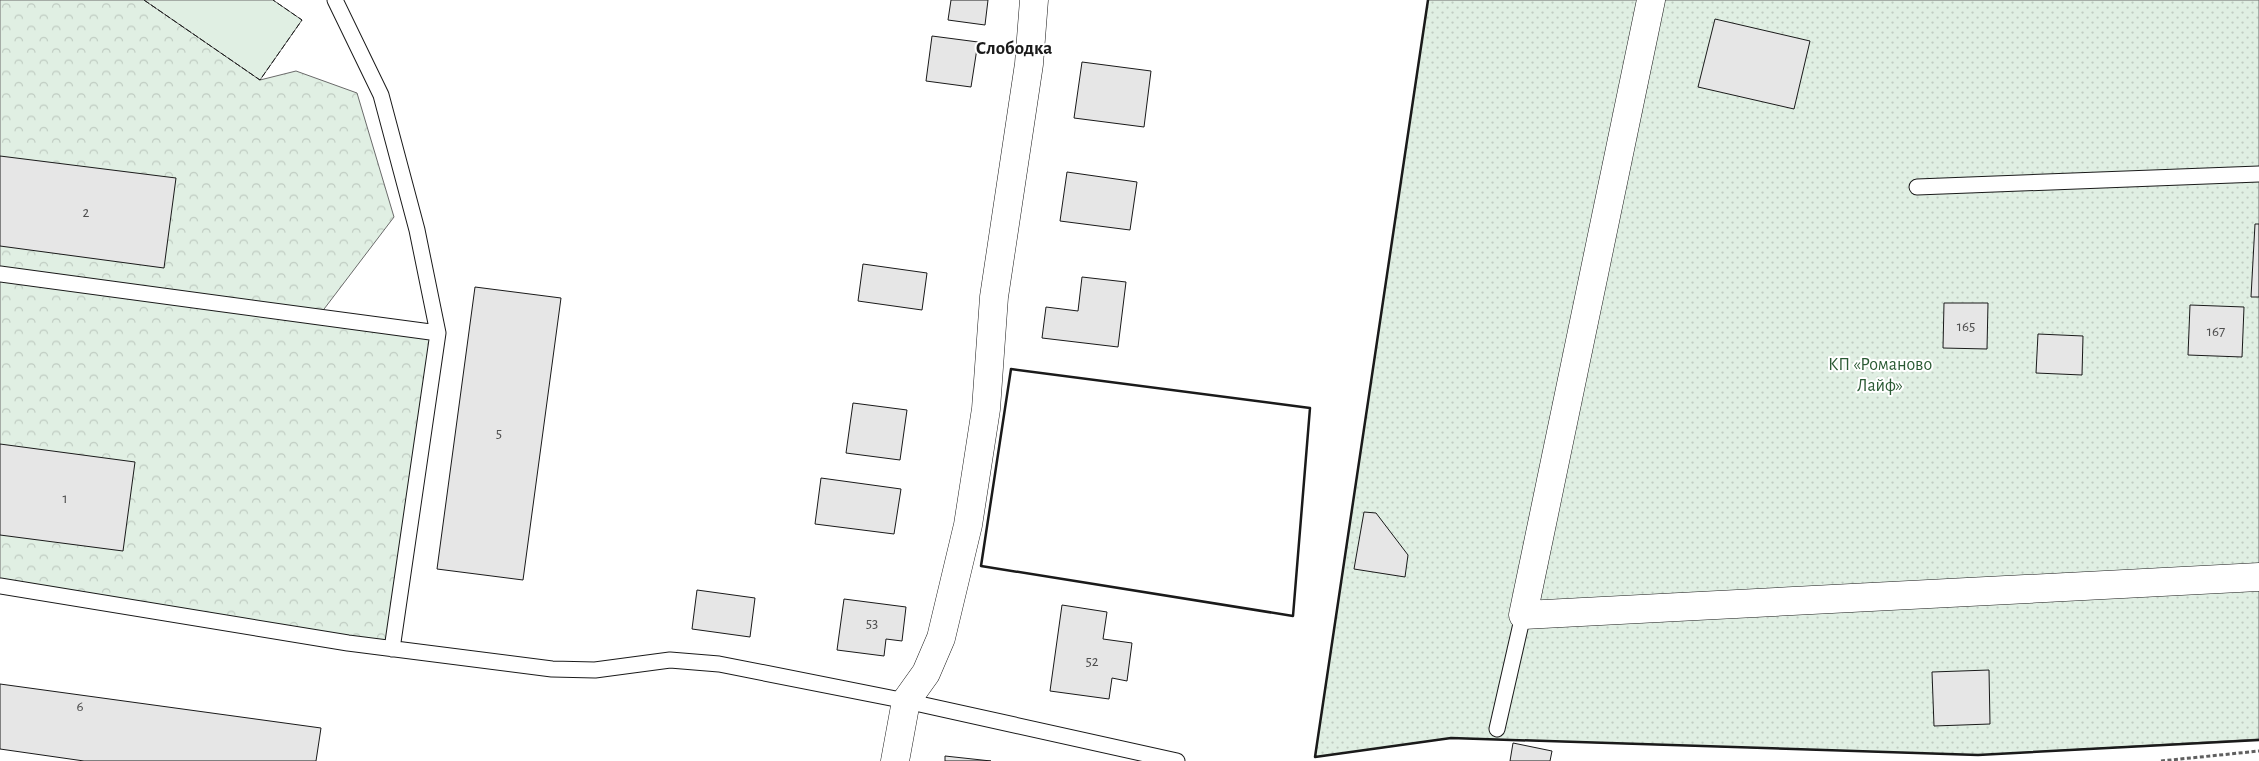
<svg xmlns="http://www.w3.org/2000/svg" width="2259" height="761" viewBox="0 0 2259 761" font-family="'Alegreya Sans',sans-serif">
	<defs>
		<pattern id="forest-crowns" width="20" height="18" patternUnits="userSpaceOnUse" patternTransform="scale(1.25)"><rect width="20" height="18" fill="#e0efe3"/><path d="M2 6a3 3 0 1 1 6 0M12 15a3 3 0 1 1 6 0" fill="none" stroke="#c0ccc2"/></pattern>
		<pattern id="park-dots" width="8" height="8" patternUnits="userSpaceOnUse" patternTransform="scale(1.25)"><rect width="8" height="8" fill="#e0efe3"/><path d="M2 2h.1M6 6h.1" fill="none" stroke="#c0ccc2" stroke-width="1.8" stroke-linecap="round"/></pattern>
	</defs>
	<rect width="100%" height="100%" fill="#fff"/>
	<path fill="url(#forest-crowns)" stroke="#6a6a6a" d="M0,0H144L260,80L296,71L357,93L394,217L318,317L438,333L392,649L0,586Z"/>
	<path fill="url(#park-dots)" stroke="#6a6a6a" d="M1428,0H2259V739L1978,755L1451,738L1315,757Z"/>
	<path fill="#e0efe3" stroke="#6a6a6a" d="M144,0H273L302,20L260,80Z"/>
	<path fill="#e6e6e6" stroke="#1a1a1a" d="M951,0H988L985,25L948,20Z
		M1715,19L1810,41L1794,109L1698,87Z
		M932,36L978,42L971,87L926,81Z
		M1082,62L1151,71L1144,127L1074,118Z
		M0,156L176,178L164,268L0,246Z
		M1067,172L1137,182L1130,230L1060,221Z
		M2255,224H2259V297H2251Z
		M863,264L927,273L922,310L858,301Z
		M1082,277L1126,282L1118,347L1042,338L1046,307L1078,311Z
		M475,287L561,298L523,580L437,569Z
		M1944,303H1988L1987,349L1943,348Z
		M2190,305L2244,307L2242,357L2188,355Z
		M2038,334L2083,336L2082,375L2036,373Z
		M853,403L907,410L900,460L846,453Z
		M0,444L135,462L123,551L0,535Z
		M821,478L901,489L894,534L815,524Z
		M1364,512L1376,513L1408,555L1405,577L1354,569Z
		M697,590L755,598L750,637L692,629Z
		M844,599L906,607L902,641L886,639L884,656L837,650Z
		M1062,605L1107,612L1103,639L1132,643L1127,681L1112,678L1109,699L1050,691Z
		M1989,670L1990,724L1934,726L1932,672Z
		M0,684L321,728L316,761H84L0,749Z
		M1513,743L1552,751L1550,761H1510Z
		M945,756L991,761H945Z"/>
	<g fill="none" stroke-linecap="round" stroke-linejoin="round">
		<g stroke="#1a1a1a" stroke-width="17">
			<path id="lane" d="M335,0L381,95L417,230L438,333L392,649
				M1917,187L2259,174
				M0,274L438,333
				M0,586L348,643L552,669L595,670L670,660L719,664L906,701L1177,761
				M1497,729L1523,615"/>
		</g>
		<g stroke="#1a1a1a" stroke-width="29">
			<path id="street" d="M1651,0L1523,615L2259,577
				M895,761L906,701L926,673L941,638L968,525L986,409L994,297L1029,64L1034,0"/>
		</g>
		<path stroke="#5f5f5f" stroke-width="3" stroke-dasharray="4 2.5" stroke-linecap="butt" d="M2161,761L2259,751"/>
		<use href="#lane" stroke="#fff" stroke-width="15"/>
		<use href="#street" stroke="#fff" stroke-width="28"/>
		<path stroke="#1a1a1a" stroke-width="1" stroke-dasharray="6 2.5" stroke-linecap="butt" d="M144,0L260,80L302,20L273,0"/>
		<path stroke="#1a1a1a" stroke-width="2.5" d="M1428,0L1315,757L1451,738L1978,755L2259,740
			M1011,369L1310,408L1293,616L981,566Z"/>
	</g>
	<g text-anchor="middle" dominant-baseline="central" stroke-width="4" stroke-linejoin="round" paint-order="stroke">
		<g font-size="15" fill="#4d4d4d">
			<text x="86" y="212">2</text>
			<text x="1966" y="326">165</text>
			<text x="2216" y="331">167</text>
			<text x="499" y="433">5</text>
			<text x="65" y="498">1</text>
			<text x="872" y="623">53</text>
			<text x="1092" y="661">52</text>
			<text x="80" y="706">6</text>
		</g>
		<g font-size="18" fill="#2b5a34" stroke="#fff">
			<text x="1880" y="365">КП «Романово<tspan x="1880" dy="21">Лайф»</tspan></text>
		</g>
		<g font-size="19" font-weight="bold" fill="#1a1a1a" stroke="#fff">
			<text x="1014" y="48">Слободка</text>
		</g>
	</g>
</svg>
